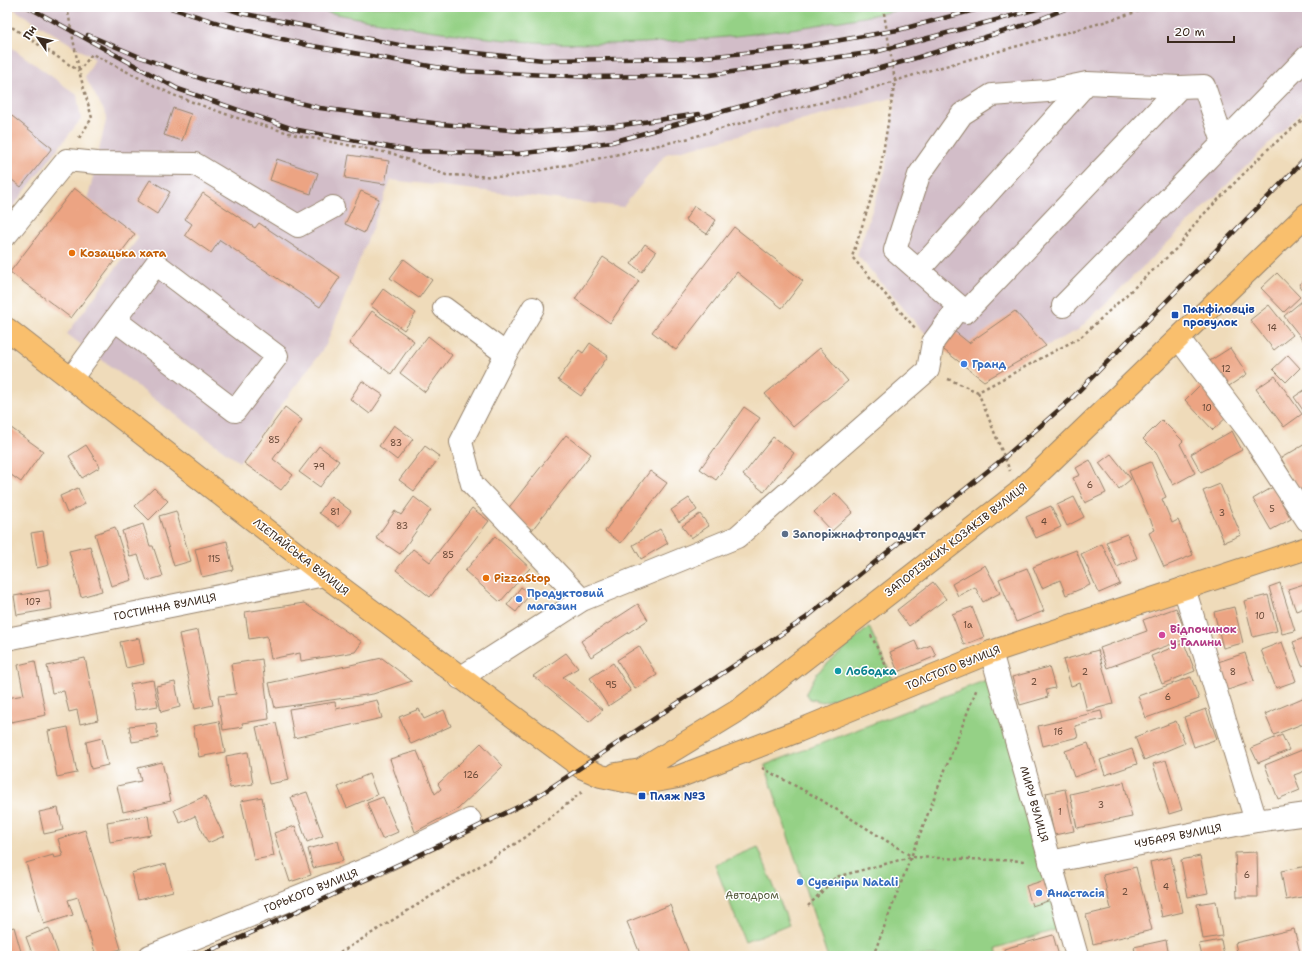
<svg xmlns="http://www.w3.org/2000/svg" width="1314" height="963" viewBox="0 0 1314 963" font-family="'Shantell Sans',sans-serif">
	<rect width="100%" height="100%" fill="#fff"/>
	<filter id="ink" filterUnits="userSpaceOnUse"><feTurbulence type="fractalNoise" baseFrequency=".025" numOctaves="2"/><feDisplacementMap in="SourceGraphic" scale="8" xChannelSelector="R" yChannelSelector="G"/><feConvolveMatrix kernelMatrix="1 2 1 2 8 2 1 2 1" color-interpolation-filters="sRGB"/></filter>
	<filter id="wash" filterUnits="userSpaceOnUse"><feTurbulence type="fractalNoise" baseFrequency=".012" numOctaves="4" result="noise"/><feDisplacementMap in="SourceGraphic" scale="16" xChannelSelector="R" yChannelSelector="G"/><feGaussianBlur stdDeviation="0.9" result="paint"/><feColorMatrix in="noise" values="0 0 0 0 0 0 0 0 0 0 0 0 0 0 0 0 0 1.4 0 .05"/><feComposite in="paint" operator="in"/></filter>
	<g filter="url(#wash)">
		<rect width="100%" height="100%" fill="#efdbba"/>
		<path fill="#d2bdc8" d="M10,7H1307V107L1078,330L1046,346L1015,311L969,343L933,342L857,255L885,171L896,97L666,154L623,207L391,180L326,345L239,462L67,334L139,237L88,198L107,116L85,77L95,59Z
			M7,44L77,95L81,119L7,214Z"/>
		<path fill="#95d186" stroke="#687e52" d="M302,7H913C781,35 642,52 507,40C438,33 370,21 302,7Z
			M869,627L894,681L823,702L810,699L806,693L817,673Z
			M994,677L1065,927L996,948L998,956H827L765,765Z
			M758,847L789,924L745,942L715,865Z"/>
		<g id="blocks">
			<path fill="#eca483" d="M173,108L191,114L182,141L164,135Z
				M7,112L52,148L21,187L7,176Z
				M349,155L389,161L385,184L345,178Z
				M277,159L318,173L311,194L270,180Z
				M150,180L170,192L157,214L137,201Z
				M74,188L135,234L71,318L10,272Z
				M361,191L379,199L364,233L345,224Z
				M203,193L255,228L259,223L340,277L320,307L220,240L211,253L185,235L192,224L185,219Z
				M694,206L716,220L707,234L685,220Z
				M734,227L803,281L782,308L737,272L676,350L652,332Z
				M645,244L656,252L642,272L631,264Z
				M603,257L639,281L610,323L575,299Z
				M404,259L432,280L419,298L390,278Z
				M1277,273L1300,297L1284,312L1261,288Z
				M1307,279V296L1299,284Z
				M383,289L416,313L404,330L371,306Z
				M1302,301L1307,307V345L1284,316Z
				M1269,305L1293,335L1274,350L1250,320Z
				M372,311L414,341L391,374L349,343Z
				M1015,311L1046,346L984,381L940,347L953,330L969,343Z
				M428,336L452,355L425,392L400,373Z
				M590,343L608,356L581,396L558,380L579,350L583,353Z
				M820,348L848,381L793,427L765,394Z
				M1230,348L1247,374L1223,390L1205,364Z
				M1288,355L1300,368L1286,382L1273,369Z
				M1275,376L1302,414L1284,427L1256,389Z
				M362,381L383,395L370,414L350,399Z
				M1200,385L1229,415L1213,430L1185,400Z
				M1306,389L1307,391V416L1294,397Z
				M285,407L302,420L273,459L293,475L281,490L244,463Z
				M744,407L760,418L716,480L700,469Z
				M1162,420L1183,441L1180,444L1195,473L1173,485L1156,452L1143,439Z
				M7,425L43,451L21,482L7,472Z
				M394,425L413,439L397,460L379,446Z
				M1232,431L1242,450L1201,472L1191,454Z
				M566,435L591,454L532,530L507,510Z
				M773,437L794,453L764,492L743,475Z
				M1307,443V498L1305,499L1281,458Z
				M86,445L100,467L82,478L69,456Z
				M319,446L339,461L320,487L299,472Z
				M425,446L440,457L414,491L399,480Z
				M1111,454L1131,479L1119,489L1099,463Z
				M1090,460L1106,493L1085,503L1073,478L1080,475L1076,468Z
				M1151,462L1166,497L1162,499L1172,523L1178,520L1193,555L1164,567L1149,533L1155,530L1129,471Z
				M650,471L667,483L621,543L605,531Z
				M1220,484L1241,535L1224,542L1203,491Z
				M1273,487L1291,519L1271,530L1253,499Z
				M78,488L85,504L67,513L60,496Z
				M154,488L168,501L149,520L135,506Z
				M835,493L853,512L832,531L814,512Z
				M331,496L351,511L339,527L319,513Z
				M414,497L431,510L400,554L376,538L395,511L401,515Z
				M1074,497L1084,517L1067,526L1057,505Z
				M689,498L697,510L679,522L671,510Z
				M1051,506L1061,527L1036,538L1026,517Z
				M472,508L489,521L430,597L396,570L413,549L430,562Z
				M176,511L191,561L174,566L159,516Z
				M700,514L709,526L691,538L682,526Z
				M143,524L150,546H153L163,576L147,581L138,555L130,557L122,531Z
				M115,527L132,580L111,586L95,534Z
				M660,529L668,543L641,559L633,545Z
				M43,531L49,565L37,568L31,533Z
				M1127,534L1137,558L1117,567L1106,542Z
				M495,536L530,568L500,602L465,571Z
				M227,541L233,570L202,577L195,549Z
				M1102,544L1120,584L1099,593L1081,554Z
				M90,546L102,591L81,597L69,551Z
				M1076,550L1090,585L1066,595L1060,580L1042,588L1033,567Z
				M985,565L1000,593L983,602L975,587L958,596L952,584Z
				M1027,568L1044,611L1016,622L999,579Z
				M933,582L946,599L909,626L897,610Z
				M1280,583L1295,631L1282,634L1269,587Z
				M1307,583V607L1296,611L1288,589Z
				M521,587L530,594L516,612L507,605Z
				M49,590L52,609L17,615L14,596Z
				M1268,595L1277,631L1253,637L1244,601Z
				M304,603L362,642L355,652L301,661L300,653L271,659L267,636L249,639L245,612Z
				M638,604L648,620L591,657L581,641Z
				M972,607L984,637L964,645L952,614Z
				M1234,607L1243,643L1223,648L1214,612Z
				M1176,608L1188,638L1107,668L1100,648L1147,631L1143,620Z
				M198,630L213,705L195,709L179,634Z
				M1307,637V664L1302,666L1293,642Z
				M139,638L144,664L126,668L120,642Z
				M915,641L919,650L931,645L936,656L898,672L890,652Z
				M1282,642L1296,681L1276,688L1261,650Z
				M1184,643L1195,671L1162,684L1151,656Z
				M639,646L657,675L635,689L617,660Z
				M1098,650L1113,704L1087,711L1080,683L1071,686L1063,660Z
				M566,653L578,668L563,677L603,710L589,722L533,676Z
				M1245,653L1254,681L1222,692L1212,664Z
				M85,658L98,720L80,724L77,710L69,712L64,691L52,693L47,666Z
				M382,658L412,681L373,694L275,708L269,683Z
				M262,659L269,719L242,723L243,727L223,730L218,696L236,694L231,664Z
				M35,661L46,715L11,722L7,698L24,695L18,665Z
				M613,663L631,691L608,706L590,678Z
				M1049,667L1055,688L1046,690L1048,697L1020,705L1012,677Z
				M1191,677L1199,699L1146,718L1138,696Z
				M153,680L158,706L135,710L130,684Z
				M175,682L180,707L161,712L156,686Z
				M1305,697L1307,722L1274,735L1265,714Z
				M377,700L382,718L294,738L289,709L335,702L336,709Z
				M419,709L424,719L444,710L451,726L411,744L399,717Z
				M1206,709L1217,739L1194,747L1184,717Z
				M1101,711L1103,719L1075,726L1078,737L1043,746L1038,726Z
				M219,721L225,752L199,757L193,726Z
				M1176,721L1185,743L1144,760L1135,737Z
				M156,723L158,738L132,742L129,726Z
				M276,723L289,780L269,784L256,727Z
				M68,727L77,773L57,777L48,731Z
				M1282,735L1289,750L1258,763L1251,748Z
				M102,738L108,765L91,769L86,742Z
				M481,743L503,766L458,809L415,832L390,759L417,751L435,794L441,789L438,784Z
				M1088,743L1097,769L1074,777L1065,751Z
				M1307,748V776L1305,771L1294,775L1300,790L1278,799L1265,765Z
				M1132,749L1137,764L1105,775L1100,760Z
				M248,752L253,784L230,788L226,756Z
				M1166,760L1182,810L1169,814L1153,764Z
				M162,762L171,801L123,812L117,786L141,781L138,768Z
				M369,774L377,795L347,808L338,787Z
				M1124,782L1132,817L1077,828L1070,794Z
				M1065,789L1074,831L1054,835L1046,793Z
				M307,792L323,836L307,842L291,797Z
				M205,796L224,836L208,843L195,816L180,823L174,810Z
				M262,797L274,856L254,860L241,801Z
				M383,797L398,832L382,839L367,803Z
				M58,808L63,830L44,834L39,812Z
				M148,815L151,835L110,842L107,822Z
				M295,826L311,875L290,882L274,833Z
				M85,830L121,949L98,956H96L78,897L68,900L73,915L44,924L26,863L53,855L54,858L63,856L58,839Z
				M338,841L343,861L313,868L308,849Z
				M1257,852L1258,897H1237L1235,853Z
				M1200,856L1208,893L1188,897L1181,860Z
				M1171,857L1183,912L1162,917L1150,862Z
				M166,864L173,891L138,900L131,873Z
				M1307,866V896L1286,900L1281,871Z
				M1136,867L1152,930L1093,944L1086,915L1111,909L1103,875Z
				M1045,880L1051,900L1032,906L1026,886Z
				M1216,901L1222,936L1203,939L1197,904Z
				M670,905L690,956H641L627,922Z
				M14,927L22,955L7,956V929Z
				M49,928L59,956H33L26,937Z
				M1294,929L1301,956H1238L1235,943Z
				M1053,935L1059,956H1006L1004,949Z
				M1166,940L1169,956H1136L1134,947Z
				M1221,940L1224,956H1202L1199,944Z"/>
		</g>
	</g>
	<g filter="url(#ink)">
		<use href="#blocks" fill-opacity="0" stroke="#95826c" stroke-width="1"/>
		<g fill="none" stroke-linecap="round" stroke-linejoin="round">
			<g stroke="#95826c" stroke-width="24">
				<path id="minor" d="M1180,87L966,312L895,250L919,175L962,114L992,95L1048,91L1087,83L1180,87L1204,86L1223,142
					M7,234L67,160L97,163L195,164L298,226L333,207
					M918,271L1087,83
					M1063,306L1307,57
					M444,308L506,354L461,442L472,484L582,600
					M1179,339L1248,430L1307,520
					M506,354L533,308
					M71,379C99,340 128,302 156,264L277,356L235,411L115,320
					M1184,588L1256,821
					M7,639L324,575
					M991,652L1077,956
					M460,678L582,600L737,537L928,370L933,342L959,307
					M1050,862L1256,821L1307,814
					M150,956L379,864L470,820"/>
			</g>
			<g stroke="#95826c" stroke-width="24">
				<path id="major" d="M7,329L324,575L581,767L601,776L639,784L678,777L798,731L991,652L1307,548
					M616,774L641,770L739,710L1018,493L1307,214"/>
			</g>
			<path stroke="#95826c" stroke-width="2.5" stroke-dasharray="3 3" stroke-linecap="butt" d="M67,7L79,70
				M883,7L895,81L880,171L852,257L916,329
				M7,24L79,71
				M79,138L92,118L79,71L92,54L173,95L234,117L296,135L394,154L446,175L505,177L583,162L686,139L765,116L845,97L920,73L1094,25L1152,7
				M948,379L978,392L1081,337L1178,247L1199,219L1267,150L1307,116
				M978,392L1010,471
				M871,635L888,670
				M762,768L818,798L911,856
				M808,906L836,877L911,857L977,688
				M335,956L526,837L582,792
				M873,956L911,857L1026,861"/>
			<use href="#minor" stroke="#fff" stroke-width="22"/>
			<use href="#major" stroke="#f9bf6d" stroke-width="22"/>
			<g stroke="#3b2a1e" stroke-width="4.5">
				<path id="rail" d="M28,7L178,89L293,129L410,151L518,154L612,142L909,60L1028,24L1070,7
					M168,7L221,24L307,45L459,71L593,77L710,75L875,52L1045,7
					M223,7L241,13L399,45L543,60L695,58L795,48L898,30L986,7
					M88,35L140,57L205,80L320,108L441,124L533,132L616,126L699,114
					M196,956L229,943L434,848L532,800L807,617L1005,457L1070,400L1307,157"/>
			</g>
			<use href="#rail" stroke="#fff" stroke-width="3" stroke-dasharray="9" stroke-linecap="butt"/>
		</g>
	</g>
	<g fill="#e8710a" stroke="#fff" stroke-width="1.5">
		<circle cx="72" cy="253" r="4"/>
		<circle cx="486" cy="578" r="4"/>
	</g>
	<g fill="#1a4fb4" stroke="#fff" stroke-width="1.5">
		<rect x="1171" y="311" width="8" height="8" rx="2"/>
		<rect x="638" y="792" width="8" height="8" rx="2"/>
	</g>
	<g fill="#3f7fe0" stroke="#fff" stroke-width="1.5">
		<circle cx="964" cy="364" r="4"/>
		<circle cx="519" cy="599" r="4"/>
		<circle cx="800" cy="882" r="4"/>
		<circle cx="1039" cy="893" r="4"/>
	</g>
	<circle fill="#5c6f8a" stroke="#fff" stroke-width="1.5" cx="785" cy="534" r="4"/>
	<circle fill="#d1479c" stroke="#fff" stroke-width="1.5" cx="1162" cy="635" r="4"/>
	<circle fill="#0f9aa8" stroke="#fff" stroke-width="1.5" cx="838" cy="671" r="4"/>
	<g text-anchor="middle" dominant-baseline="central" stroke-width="3" stroke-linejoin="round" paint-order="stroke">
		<g font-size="9" fill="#674837">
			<text x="1272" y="328">14</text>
			<text x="1226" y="369">12</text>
			<text x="1207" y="408">10</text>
			<text x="274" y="440">85</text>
			<text x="396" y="443">83</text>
			<text x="319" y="467">79</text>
			<text x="1090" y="485">6</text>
			<text x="1272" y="509">5</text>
			<text x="335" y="512">81</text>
			<text x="1222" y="513">3</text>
			<text x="1044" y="522">4</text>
			<text x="402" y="526">83</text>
			<text x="448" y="555">85</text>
			<text x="214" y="559">115</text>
			<text x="33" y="602">107</text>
			<text x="1260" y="616">10</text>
			<text x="968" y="625">1а</text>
			<text x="1085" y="672">2</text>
			<text x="1233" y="672">8</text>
			<text x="1034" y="682">2</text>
			<text x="611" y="685">95</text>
			<text x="1168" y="697">6</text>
			<text x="1058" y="732">1б</text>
			<text x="471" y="775">126</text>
			<text x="1101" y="805">3</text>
			<text x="1060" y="812">1</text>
			<text x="1247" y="875">6</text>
			<text x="1166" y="887">4</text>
			<text x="1125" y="892">2</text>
		</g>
		<g font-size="11" font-weight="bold" fill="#c56008" stroke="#fff" text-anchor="start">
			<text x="80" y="253">Козацька хата</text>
			<text x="494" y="578">PizzaStop</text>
		</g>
		<g font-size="11" font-weight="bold" fill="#164399" stroke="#fff" text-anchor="start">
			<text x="1183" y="309">Панфіловців<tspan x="1183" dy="13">провулок</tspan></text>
			<text x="650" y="796">Пляж №3</text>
		</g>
		<g font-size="11" font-weight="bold" fill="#366cbe" stroke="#fff" text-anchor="start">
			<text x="972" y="364">Гранд</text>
			<text x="527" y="593">Продуктовий<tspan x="527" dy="13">магазин</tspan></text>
			<text x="808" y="882">Сувеніри Natali</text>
			<text x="1047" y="893">Анастасія</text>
		</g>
		<g font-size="11" font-weight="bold" fill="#4e5e75" stroke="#fff" text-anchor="start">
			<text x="793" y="534">Запоріжнафтопродукт</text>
		</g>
		<g font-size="11" fill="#3b2a1e" stroke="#fff">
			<text transform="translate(956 540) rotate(-38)">ЗАПОРІЗЬКИХ КОЗАКІВ ВУЛИЦЯ</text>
			<text transform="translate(301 557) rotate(38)">ЛІЄПАЙСЬКА ВУЛИЦЯ</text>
			<text transform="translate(165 607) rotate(-11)">ГОСТИННА ВУЛИЦЯ</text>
			<text transform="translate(953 668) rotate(-22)">ТОЛСТОГО ВУЛИЦЯ</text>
			<text transform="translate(1034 804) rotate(74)">МИРУ ВУЛИЦЯ</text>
			<text transform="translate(1178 836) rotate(-11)">ЧУБАРЯ ВУЛИЦЯ</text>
			<text transform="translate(311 891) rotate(-22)">ГОРЬКОГО ВУЛИЦЯ</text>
		</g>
		<g font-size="11" font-weight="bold" fill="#b23c85" stroke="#fff" text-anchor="start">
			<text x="1170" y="629">Відпочинок<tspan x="1170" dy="13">у Галини</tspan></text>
		</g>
		<g font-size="11" font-weight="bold" fill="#0d838f" stroke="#fff" text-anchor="start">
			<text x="846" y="671">Лободка</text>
		</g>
		<g font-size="11" fill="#565c3d" stroke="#fff">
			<text x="752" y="895">Автодром</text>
		</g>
	</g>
	<rect width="1314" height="963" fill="none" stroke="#fff" stroke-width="24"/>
	<g transform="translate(38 38) rotate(304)" stroke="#ffffff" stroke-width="3" paint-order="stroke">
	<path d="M0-3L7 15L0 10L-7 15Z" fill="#3b2a1e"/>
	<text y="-6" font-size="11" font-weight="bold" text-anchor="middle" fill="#3b2a1e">Пн</text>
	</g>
	<path d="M1168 36v6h66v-6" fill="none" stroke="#3b2a1e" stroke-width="2"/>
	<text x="1174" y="36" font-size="12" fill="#3b2a1e" stroke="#ffffff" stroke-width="3" paint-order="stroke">20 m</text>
</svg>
